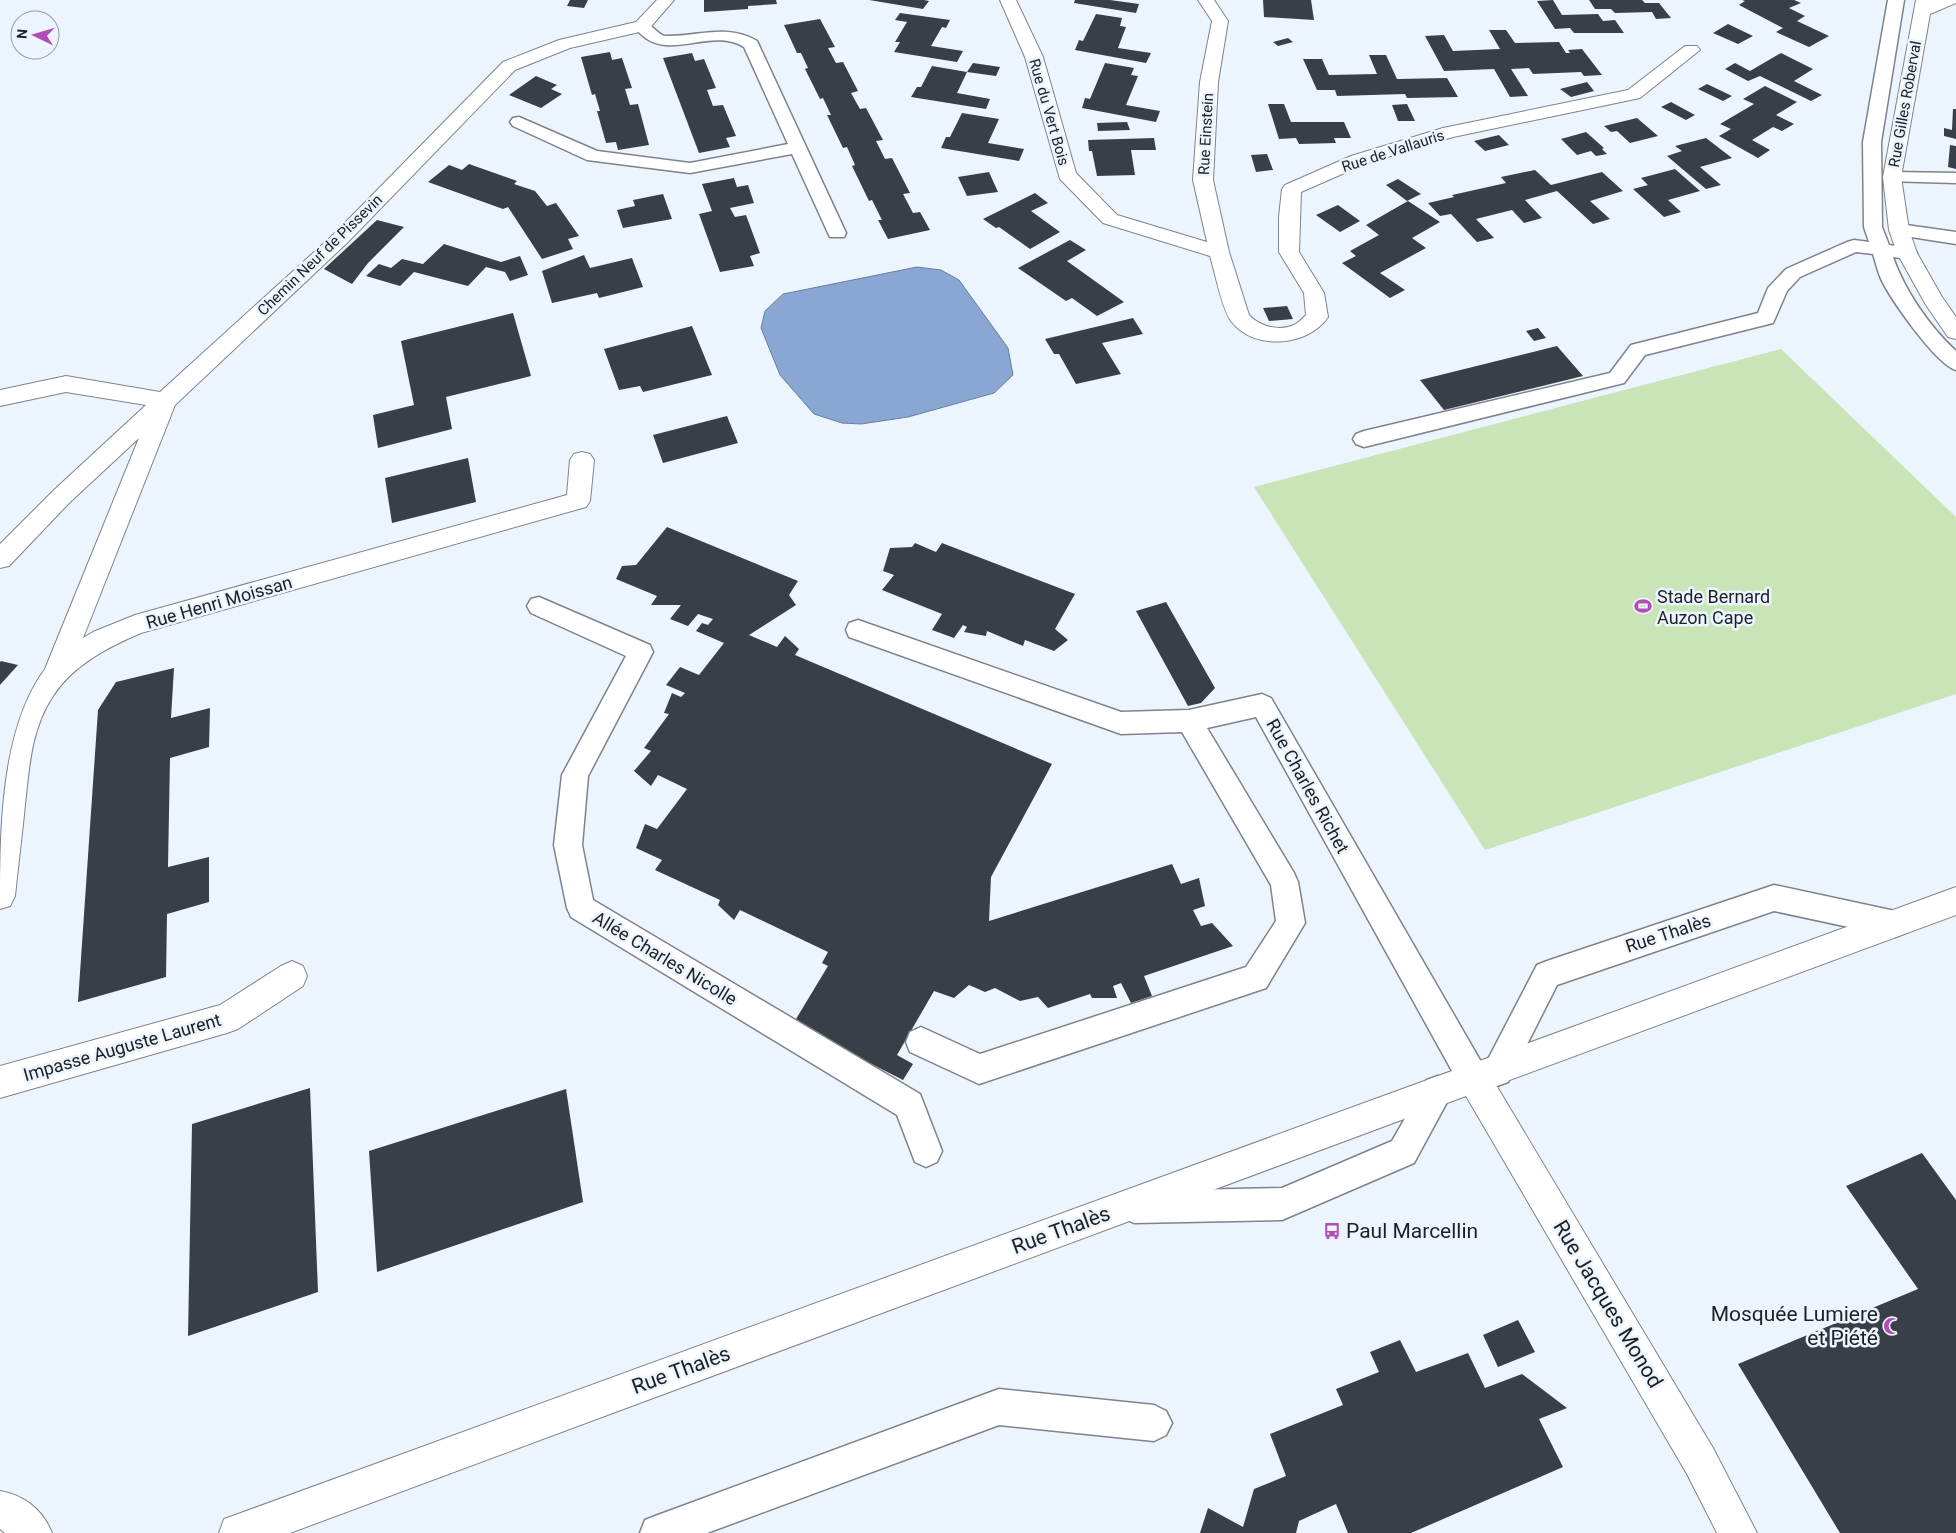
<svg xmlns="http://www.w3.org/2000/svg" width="1956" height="1533" viewBox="0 0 1956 1533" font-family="Roboto,sans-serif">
	<rect width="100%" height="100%" fill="#ecf4fe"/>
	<path fill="#c9e5b8" d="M1781,349L1956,517V694L1485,850L1254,487Z"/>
	<path fill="#89a7d2" stroke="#697e9e" d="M917,267L941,270L959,280L1008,348L1013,375L994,393L908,417L861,424L842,423L814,414L780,375L761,328L765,311L783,294Z"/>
	<path fill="#393f47" d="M570,0H588L584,8L567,6Z
		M704,0H776L777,4L748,6V9L704,12Z
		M869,0H924L929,1L923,9Z
		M1075,0H1110L1139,4L1136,13L1074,3Z
		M1263,0H1311L1314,20L1264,17Z
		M1553,0L1562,15L1598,14L1603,21L1615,20L1624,33H1574L1570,28L1555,29L1537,1Z
		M1589,0H1642L1645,3H1659L1671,18L1656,19L1652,12L1615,13L1611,9H1595Z
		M1742,0H1794L1801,3L1789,8L1805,16L1797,21L1829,36L1809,47L1776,32L1783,28L1739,5L1745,1Z
		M900,13L950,20L946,28L942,27L931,46L963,51L957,62L894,52L900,42H895L907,22L895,20Z
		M1096,14L1122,18L1120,26L1126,27L1118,48L1151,53L1146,63L1075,50L1079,40L1083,41Z
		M820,19L835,47L828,48L836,63L843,62L858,91L851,93L860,109L866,108L883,140L876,141L885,159L892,158L910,193L903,194L913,213L920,212L930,230L888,239L878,220H882L872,200L869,201L852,166L855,165L847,147L843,148L827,115H831L823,98L820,99L805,69L808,68L801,53H797L784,25Z
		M1728,24L1753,36L1738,44L1713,33Z
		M1489,30H1506L1515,43L1559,42L1566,53H1570L1568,50L1582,49L1602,75L1584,76L1581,72L1533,74L1529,68L1511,69L1528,96L1510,97L1494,69L1444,71L1425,36L1444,35L1453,51L1500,49Z
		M1288,38L1293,42L1278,46L1273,42Z
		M610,52L612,60L622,58L632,88L625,89L630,105L638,104L649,145L618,150L616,142L606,143L597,111H600L595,94L592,95L581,57Z
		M692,53L695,61L704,59L716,88L707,90L713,106L723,105L736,136L726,138L730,147L699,153L663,58Z
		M1781,53L1813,69L1794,81L1822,95L1811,101L1760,76L1748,81L1725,69L1735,63L1750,71Z
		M1369,55H1386L1397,79L1447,78L1458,97L1407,98L1405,94L1337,96L1335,90H1317L1303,59H1322L1329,75L1377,74Z
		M973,63L1000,67L996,76L967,72Z
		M1105,63L1134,68L1131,75L1138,76L1126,105L1160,111L1156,122L1082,108L1085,98L1090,99Z
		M932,66L967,72L957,93L990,99L986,109L911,97L917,87H921Z
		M536,76L557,85L551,89L562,94L541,108L509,95Z
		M1587,82L1594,91L1571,97L1560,89Z
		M1707,84L1732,96L1723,101L1698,89Z
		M1765,86L1797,102L1776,115L1794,124L1782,131L1773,127L1752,140L1770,150L1758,158L1719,136L1731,129L1720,124L1754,104L1743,99Z
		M1671,102L1695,115L1686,120L1661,107Z
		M1268,104H1284L1291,122H1344L1351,138H1334L1336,143L1299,144L1296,138L1279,139Z
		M1407,104L1415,121H1398L1392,105Z
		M1953,109H1956V139L1944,136V128L1952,130Z
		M962,113L999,119L988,143L1024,149L1019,161L941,148L946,137H950Z
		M1637,118L1658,136L1630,143L1617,131L1611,132L1604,126Z
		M1127,122L1130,130L1098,131L1097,123Z
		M1586,132L1604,148L1602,149L1607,154L1596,156L1591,151L1577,155L1561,139Z
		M1499,135L1509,145L1485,151L1474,141Z
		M1154,138L1156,150H1131L1135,175L1097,176L1092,151H1089L1088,140Z
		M1706,138L1732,158L1700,167L1721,185L1706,189L1667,156L1682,151L1675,146Z
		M1950,145L1956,146V169L1948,167Z
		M1267,154L1273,170L1256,172L1251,155Z
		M469,164L517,181L514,184L535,191L547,206L556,203L579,236L568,239L573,249L542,259L508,207L503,209L428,182L449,165L462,170Z
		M1675,169L1700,191L1668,200L1681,212L1664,217L1633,189L1648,185L1641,178Z
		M1535,170L1551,185L1602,172L1623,191L1590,201L1610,219L1593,224L1557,191L1525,200L1542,218L1524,223L1512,210L1476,219L1494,238L1477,242L1451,214L1440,216L1428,203L1454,197L1452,195L1506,183L1501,177Z
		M989,172L998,192L967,196L958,177Z
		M734,178L737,187L748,185L754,203L730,208L735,217L746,215L760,253L750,256L754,266L720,272L699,214L712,211L702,184Z
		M1398,179L1421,194L1407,201L1386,185Z
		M1035,193L1048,203L1031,211L1060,232L1030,249L999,227L996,228L983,219Z
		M663,194L672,219L623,228L617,210L635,206L633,200Z
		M1408,201L1440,222L1412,238L1426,248L1380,273L1405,290L1390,298L1342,263L1356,256L1350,251L1379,235L1366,225Z
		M1338,205L1360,221L1340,232L1316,215Z
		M377,220L404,227L368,263L352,284L324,269Z
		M1070,240L1086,250L1067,261L1124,302L1097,316L1072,298L1066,301L1018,268Z
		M444,244L501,262L520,256L528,275L510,281L505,272L486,267L468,286L414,272L400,286L366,276L379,264L391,268L402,259L423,264Z
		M584,255L590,268L632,258L643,287L599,298L597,293L552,303L542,271Z
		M1287,306L1293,319L1269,321L1263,308Z
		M513,313L531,376L446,397L452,429L378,448L373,415L414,405L401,341Z
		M1133,318L1143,334L1102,343L1121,374L1076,384L1059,354H1054L1045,339Z
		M692,326L712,375L643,392L640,386L619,390L604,349Z
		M1538,328L1546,338L1534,341L1526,331Z
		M1557,346L1583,376L1444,410L1420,380Z
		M727,416L738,443L663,463L653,435Z
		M468,458L476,502L392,523L385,478Z
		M667,527L798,581L789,595L796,605L749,635L777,647L785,636L799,649L795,655L1052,764L991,877L989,921L1172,864L1181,884L1199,878L1205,906L1193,910L1201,926L1212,923L1233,946L1144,976L1152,996L1131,1003L1121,983L1113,986L1117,998H1092L1090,994L1048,1008L1038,997L1020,1001L995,988L985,992L969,985L954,998L934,991L897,1055L913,1064L903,1080L793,1024L828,966L822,963L828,952L740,910L734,920L718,905L720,900L655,870L662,860L636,848L645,824L657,829L687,789L658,775L651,786L634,771L651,751L644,748L669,714L664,713L672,693L681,697L685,693L666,685L680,667L699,675L724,643L696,631L702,623L708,625L713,619L698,614L688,626L670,619L681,605H651L657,596L616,579L622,566L636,565Z
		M915,543L936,552L942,543L1075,594L1055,629L1068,640L1054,651L1025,640L1023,646L987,631L986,636L964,632L967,627L963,625L954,638L932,630L942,614L882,590L894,575L883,571L890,548L912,547Z
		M1166,602L1215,688L1201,703L1188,706L1136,611Z
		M1,661L18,665L0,685V662Z
		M174,668L171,718L210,708L209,747L170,758L168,867L209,857V902L167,914L166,977L78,1002L98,710L116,682Z
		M310,1088L318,1292L188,1336L192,1124Z
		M566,1089L583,1202L377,1272L369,1151Z
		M1922,1153L1956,1200V1533H1840L1738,1364L1918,1289L1846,1186Z
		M1518,1320L1535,1352L1498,1367L1483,1335Z
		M1400,1340L1416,1372L1468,1353L1485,1388L1522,1374L1567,1408L1539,1419L1563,1467L1411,1533H1348L1336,1504L1299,1521L1296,1533H1200L1208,1508L1243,1527L1254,1489L1286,1476L1270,1434L1343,1405L1336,1389L1379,1372L1370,1352Z"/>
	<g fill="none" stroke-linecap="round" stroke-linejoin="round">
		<g stroke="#7d838c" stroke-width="3">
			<path id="service" d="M1888,0H1904L1881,142L1882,227L1889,245L1914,249L1917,253L1914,257L1907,259L1893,257C1905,291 1929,326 1956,351V370C1936,364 1892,301 1882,281C1878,273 1876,263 1873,254L1856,252L1800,277L1787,291L1773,323L1645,355L1624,383L1364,447L1356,444L1353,439L1356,434L1364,431L1610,373L1631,345L1758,313L1768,288L1786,269L1847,242L1854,240L1869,242L1864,227L1863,142Z
				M642,21C651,23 655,32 664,36C697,37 727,23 757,41L846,233L844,237H830L828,233L792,154L690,173L587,160L513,126L510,122L513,118L519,117L597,151L690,163L788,144L744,47C708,25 663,68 634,26Z
				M1892,172L1956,173V183L1886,181L1883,177L1886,173Z
				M1899,224L1956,232V244L1892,234L1890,230L1892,226Z
				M539,597L650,645L653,652L588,776L582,845L593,900L920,1094L942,1151L937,1162L926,1167L915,1162L897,1115L571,917L567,908L554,845L562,775L626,656L531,613L527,606L531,599Z
				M858,620L1121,712L1189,710L1262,694L1271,698L1484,1067L1537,965L1547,961L1774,885L1895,911L1905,915L1909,924L1905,933L1895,937L1774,911L1557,985L1508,1082L1497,1086L1487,1082L1484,1089L1473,1093L1462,1089L1256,717L1207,728L1294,873L1298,882L1305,923L1266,988L979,1084L910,1052L906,1042L910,1032L921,1027L980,1054L1246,967L1276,921L1271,885L1182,732L1121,734L849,637L846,630L849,623Z
				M1438,1076L1449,1080L1453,1091L1414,1163L1282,1220L1134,1223L1123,1218L1118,1207L1123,1196L1134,1191L1282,1188L1392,1141L1427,1080Z
				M999,1389L1154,1405L1166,1411L1172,1423L1166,1435L1154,1441L999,1425L707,1533H640L645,1520L658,1515Z"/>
		</g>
		<g stroke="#7d838c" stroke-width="2">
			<path id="minor" d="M657,0H674L648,30L570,48L515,70L348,242L175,405L83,638L93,632L135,615L567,495L570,460L574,454L582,452L590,454L594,460L590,501L586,507L141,633C108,647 73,665 53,696C31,729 29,768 25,805C22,836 18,866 15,896L10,906L0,909C0,832 0,730 45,669L139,438L69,503L9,566L0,568V544L53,491L146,405L66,392L0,406V390L66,376L160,392L334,234L503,62L559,40L636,22Z
				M1000,0H1016L1043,57L1076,173L1117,215L1207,242L1193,180L1200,82L1212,21L1198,0H1214L1228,21L1218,82L1213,180L1229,252L1249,315C1259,326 1279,332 1294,325C1298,323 1303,318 1306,315L1304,293L1279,252V217L1282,189L1285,185L1351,156L1443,128L1628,90L1685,46H1697L1700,50L1640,98L1453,137L1365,164L1301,192L1299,252L1324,293L1328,317C1308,347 1253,351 1231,321C1222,309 1215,272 1210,256L1103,223L1060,179L1025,57Z
				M1916,0H1956V3L1930,14L1901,177L1909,230L1917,253L1942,297L1956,317V339L1948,337L1926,305L1897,253L1889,230L1883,177Z
				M1956,887V915L1496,1085L1713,1448L1757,1533H1717L1687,1474L1466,1096L290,1533H219L224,1519L238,1514Z
				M292,961L303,966L307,976L303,986L238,1029L227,1033L0,1098V1066L220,1005L281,966Z
				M0,1491C24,1495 43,1510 52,1533H5L0,1529Z"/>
		</g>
		<use href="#service" fill="#fff" fill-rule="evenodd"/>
		<use href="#minor" fill="#fff" fill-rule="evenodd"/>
	</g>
	<defs>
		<g id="stadium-bare" transform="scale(1.35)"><path d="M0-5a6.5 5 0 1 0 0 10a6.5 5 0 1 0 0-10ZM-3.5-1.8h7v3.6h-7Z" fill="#b14eb4" stroke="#ecf4fe" stroke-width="2.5" paint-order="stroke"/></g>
		<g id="bus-bare" transform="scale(1.35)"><path d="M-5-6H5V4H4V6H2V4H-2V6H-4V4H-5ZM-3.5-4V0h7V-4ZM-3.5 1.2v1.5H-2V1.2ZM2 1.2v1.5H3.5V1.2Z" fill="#b14eb4" stroke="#ecf4fe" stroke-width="2.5" paint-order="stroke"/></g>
		<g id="mosque-bare" transform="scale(1.35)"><path d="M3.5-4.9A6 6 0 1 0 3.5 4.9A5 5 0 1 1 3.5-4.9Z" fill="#b14eb4" stroke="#ecf4fe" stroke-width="2.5" paint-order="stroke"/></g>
	</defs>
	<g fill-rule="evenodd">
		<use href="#stadium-bare" x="1643" y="606"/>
		<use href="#bus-bare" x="1332" y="1231"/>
		<use href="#mosque-bare" x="1892" y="1326"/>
	</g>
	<g text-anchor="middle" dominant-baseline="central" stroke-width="5" stroke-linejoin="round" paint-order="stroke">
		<g font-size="15" fill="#1e2024" stroke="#ecf4fe">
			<text transform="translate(1905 104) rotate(-80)">Rue Gilles Roberval</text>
			<text transform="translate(1049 112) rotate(74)">Rue du Vert Bois</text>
			<text transform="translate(1206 134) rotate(-87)">Rue Einstein</text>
			<text transform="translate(1393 151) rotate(-18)">Rue de Vallauris</text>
			<text transform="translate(320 255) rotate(-44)">Chemin Neuf de Pissevin</text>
		</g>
		<g font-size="18" fill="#1e2024" stroke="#ecf4fe" text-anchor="start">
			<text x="1657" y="596">Stade Bernard<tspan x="1657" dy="21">Auzon Cape</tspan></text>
		</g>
		<g font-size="18" fill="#1e2024" stroke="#ecf4fe">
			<text transform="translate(219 602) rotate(-16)">Rue Henri Moissan</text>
			<text transform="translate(1308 786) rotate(61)">Rue Charles Richet</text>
			<text transform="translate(1668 933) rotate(-18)">Rue Thalès</text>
			<text transform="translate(665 958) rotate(31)">Allée Charles Nicolle</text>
			<text transform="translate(122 1047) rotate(-16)">Impasse Auguste Laurent</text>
		</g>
		<g font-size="21" fill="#1e2024" stroke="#ecf4fe">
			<text transform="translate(1061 1230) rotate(-20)">Rue Thalès</text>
			<text transform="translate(1608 1304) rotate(59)">Rue Jacques Monod</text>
			<text transform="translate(681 1370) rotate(-20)">Rue Thalès</text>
		</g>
		<g font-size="21" fill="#1e2024" stroke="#ecf4fe" text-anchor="start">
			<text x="1346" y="1231">Paul Marcellin</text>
			<text x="1878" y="1314" text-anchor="end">Mosquée Lumiere<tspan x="1878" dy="24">et Piété</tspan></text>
		</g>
	</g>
	<g transform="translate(35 35) rotate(275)"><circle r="24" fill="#ecf4fe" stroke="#9a9fa7"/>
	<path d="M0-4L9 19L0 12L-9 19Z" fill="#b14eb4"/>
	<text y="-8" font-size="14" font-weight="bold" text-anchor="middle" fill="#1e2024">N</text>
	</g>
</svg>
